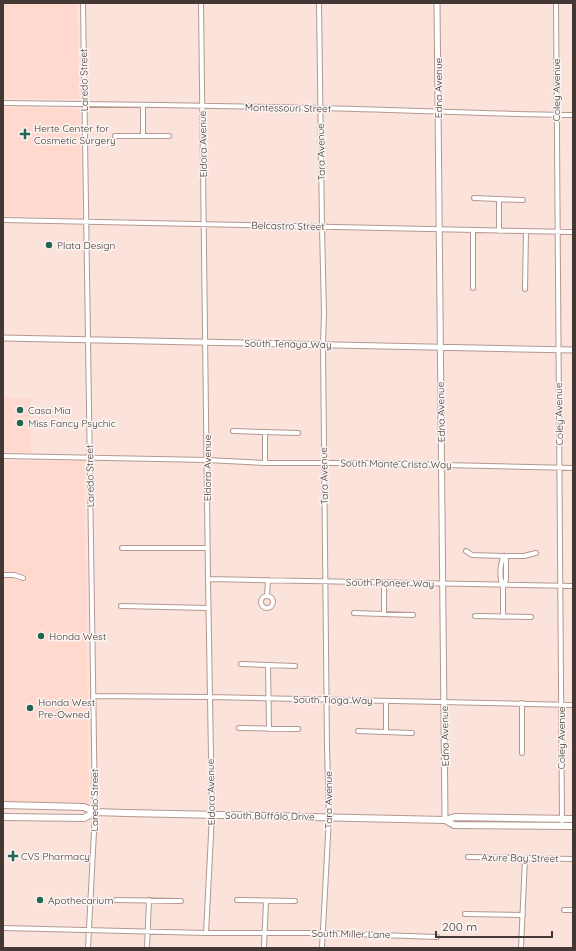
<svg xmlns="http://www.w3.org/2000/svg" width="576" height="951" viewBox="0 0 576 951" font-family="Quicksand,sans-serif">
	<rect width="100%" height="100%" fill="#fbe3dc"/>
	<path fill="#ffd9cd" d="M3,3H77L79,99L3,98Z
		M3,107L80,109L81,218L3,216Z
		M3,398H30L31,453L3,452Z
		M3,461H84L89,804L3,802Z"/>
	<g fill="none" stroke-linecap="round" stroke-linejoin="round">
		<g stroke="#b49890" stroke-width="6">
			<path id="minor" d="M83,3L95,812L88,948
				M201,3L208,579L212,815L206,933
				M319,3L322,227L324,313L323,345L327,748L329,817L322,948
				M556,3L562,821
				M3,103C109,104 214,106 320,108C404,110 489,114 573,115
				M115,136H169
				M143,136V105
				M474,198L523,200
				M3,220L573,232
				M499,231V199
				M473,288V230
				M525,289L526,231
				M233,431L298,433
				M3,456L207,460L265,463H357L573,468
				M265,463V432
				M122,548H207
				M466,551L472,555L504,556H524L536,553
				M3,575H14L23,578
				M208,579L573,586
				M503,585L506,580V559L504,556
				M261 602a6 6 0 1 1 12 0a6 6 0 1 1-12 0Z
				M267,596L268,580
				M121,606L208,608
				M354,613L413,615
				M384,614V583
				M475,616L531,617
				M503,617V585C499,579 500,562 504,556
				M241,664L295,666
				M268,665L269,729
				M93,696L209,697L573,705
				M386,701V732
				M239,728L298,729
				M358,731L412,733
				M522,753V703
				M468,857L573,859
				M116,900L181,901
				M237,900L295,901
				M564,910H573
				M465,914L523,915
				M3,928L206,933H323L437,937
				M147,948L149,900
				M264,948L266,901
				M521,948L525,858"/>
		</g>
		<g stroke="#b49890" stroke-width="7">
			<path id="tertiary" d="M437,3L445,820
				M3,338L573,350"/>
		</g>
		<g stroke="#b49890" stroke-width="8">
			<path id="secondary" d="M3,805L84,807L95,812L126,813L445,820L455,817L573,819
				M3,817L84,818L95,812
				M445,820L454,825L573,826"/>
		</g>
		<use href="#minor" stroke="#fff" stroke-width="4"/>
		<use href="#tertiary" stroke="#fff" stroke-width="5"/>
		<use href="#secondary" stroke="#fff" stroke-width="6"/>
	</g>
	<g fill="#256553" stroke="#fbf5f3" stroke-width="1.5">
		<path d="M23 128h4v4h4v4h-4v4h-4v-4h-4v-4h4z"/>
		<circle cx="49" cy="245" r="4"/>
		<circle cx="20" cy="410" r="4"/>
		<circle cx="20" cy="423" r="4"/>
		<circle cx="41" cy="636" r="4"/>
		<circle cx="30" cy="708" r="4"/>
		<path d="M11 850h4v4h4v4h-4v4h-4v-4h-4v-4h4z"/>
		<circle cx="40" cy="900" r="4"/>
	</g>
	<g text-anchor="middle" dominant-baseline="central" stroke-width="3" stroke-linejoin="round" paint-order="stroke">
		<g font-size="10" fill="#433834" stroke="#fbf5f3">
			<text transform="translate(84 80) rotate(-91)">Laredo Street</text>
			<text transform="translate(438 88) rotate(-90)">Edna Avenue</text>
			<text transform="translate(556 90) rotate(-90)">Coley Avenue</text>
			<text transform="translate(288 108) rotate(1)">Montessouri Street</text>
			<text transform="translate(203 144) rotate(-91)">Eldora Avenue</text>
			<text transform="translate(321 152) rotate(-91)">Tara Avenue</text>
			<text transform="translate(288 226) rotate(1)">Belcastro Street</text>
			<text transform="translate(288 344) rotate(1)">South Tenaya Way</text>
			<text transform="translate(441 412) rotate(-91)">Edna Avenue</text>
			<text transform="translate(559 414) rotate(-91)">Coley Avenue</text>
			<text transform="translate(396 464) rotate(1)">South Monte Cristo Way</text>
			<text transform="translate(207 468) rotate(-90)">Eldora Avenue</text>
			<text transform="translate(90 476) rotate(-91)">Laredo Street</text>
			<text transform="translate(324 476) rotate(-91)">Tara Avenue</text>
			<text transform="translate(390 583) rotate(1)">South Pioneer Way</text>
			<text transform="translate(333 700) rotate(1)">South Tioga Way</text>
			<text transform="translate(445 736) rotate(-91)">Edna Avenue</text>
			<text transform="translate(561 738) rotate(-90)">Coley Avenue</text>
			<text transform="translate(211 792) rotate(-91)">Eldora Avenue</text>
			<text transform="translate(94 800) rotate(-90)">Laredo Street</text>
			<text transform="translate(328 800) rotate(-90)">Tara Avenue</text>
			<text transform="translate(270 816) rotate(1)">South Buffalo Drive</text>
			<text transform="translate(520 858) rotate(1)">Azure Bay Street</text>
			<text transform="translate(351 934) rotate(1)">South Miller Lane</text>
		</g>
		<g font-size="10" fill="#433834" stroke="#fbf5f3" text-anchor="start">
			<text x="34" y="128">Herte Center for<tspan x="34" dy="12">Cosmetic Surgery</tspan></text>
			<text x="57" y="245">Plata Design</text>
			<text x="28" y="410">Casa Mia</text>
			<text x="28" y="423">Miss Fancy Psychic</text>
			<text x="49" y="636">Honda West</text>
			<text x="38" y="702">Honda West<tspan x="38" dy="12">Pre-Owned</tspan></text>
			<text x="21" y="856">CVS Pharmacy</text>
			<text x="48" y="900">Apothecarium</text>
		</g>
	</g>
	<rect width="576" height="951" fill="none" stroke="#433834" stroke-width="8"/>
	<path d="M436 931v6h116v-6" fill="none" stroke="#433834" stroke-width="2"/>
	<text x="442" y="931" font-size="12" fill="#433834" stroke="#fbf5f3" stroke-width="3" paint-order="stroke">200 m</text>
</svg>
